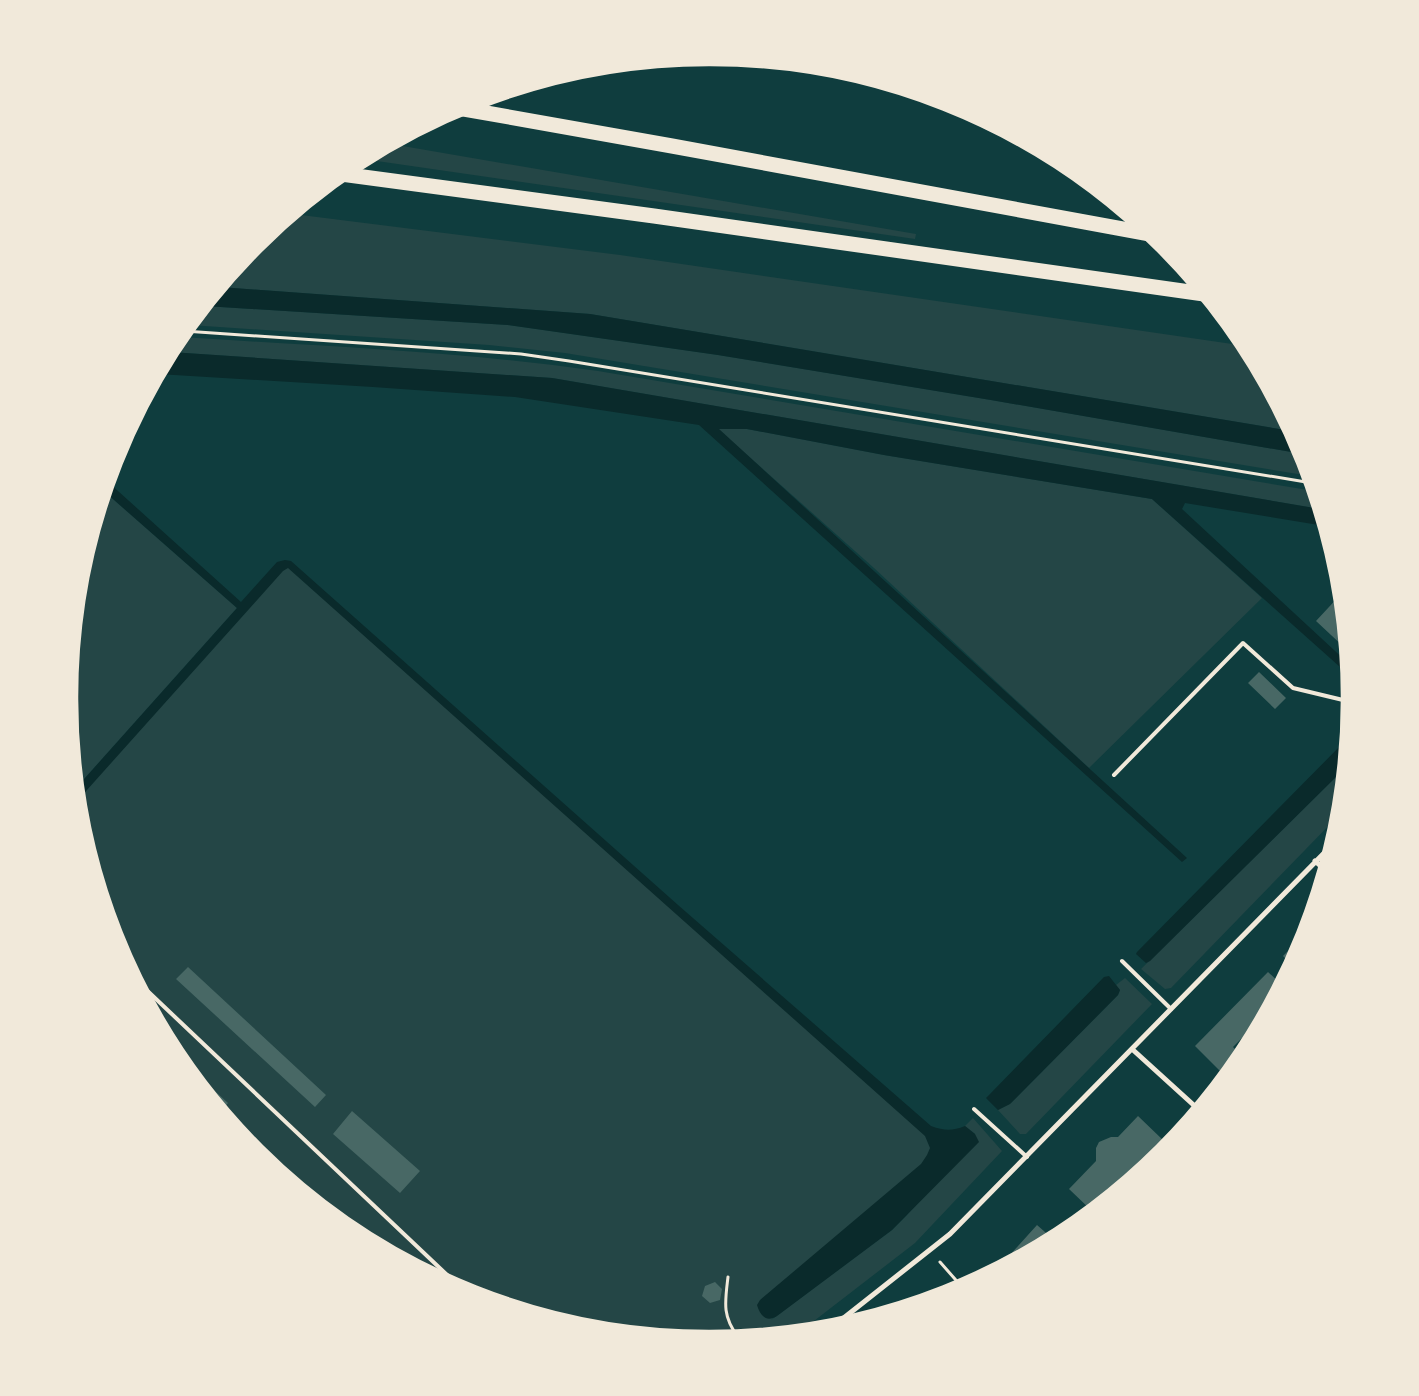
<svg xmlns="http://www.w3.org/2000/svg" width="1419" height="1396" viewBox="0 0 1419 1396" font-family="Roboto,sans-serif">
	<rect width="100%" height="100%" fill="#0f3d3e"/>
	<path fill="#244646" d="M391,144L916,234L915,239L363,159Z
		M293,214L620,255L1246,346L1291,431L590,314L220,287L256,244Z
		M205,306L508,325L718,355L991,400L1303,454L1310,476L565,353L489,345L190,325Z
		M180,337C319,346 459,351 598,371L1314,491L1320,509L552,378L170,352Z
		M718,429H747L884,455L1152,499L1262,598L1089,768L874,568Z
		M105,492L237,608L77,787L68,698L80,573Z
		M288,565L946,1150L771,1320L892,1230L906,1216L975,1134L965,1126L973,1118L1002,1151L915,1243L801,1331L747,1336L741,1328L728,1338L709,1340L584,1327L464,1291L353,1231L256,1152L176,1054L116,943L80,823L77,794L280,567Z
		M1344,769L1340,814L1171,988L1165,989L1141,969Z
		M1125,978L1152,1004L1026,1134H1020L998,1110L1011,1103L1118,995L1120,990L1116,985Z"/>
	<path fill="#0a2a2b" d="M220,287L590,314L1291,431L1303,454L991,400L718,355L508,325L205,306Z
		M170,352L552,378L1320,509L1325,526L1185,503L1182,509L1348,663L1349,675L1152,499L884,455L747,429H719L1187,858L1182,862L699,425L515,397L373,387L158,374Z
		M108,482L241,602L277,562L285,560L291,561L678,905L931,1126C945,1131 952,1131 965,1126L975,1134L979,1142L892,1230L777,1316C766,1323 760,1315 757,1305L760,1300L921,1164L927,1155L930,1148L925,1136L288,568L283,571L78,800L77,787L237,608L105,492Z
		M1347,739L1344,769L1150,961L1146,963L1136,954L1137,952Z
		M1109,976L1120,990L1118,995L1010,1104L998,1110L986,1098L990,1094L1104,977Z"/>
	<path fill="#486865" d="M1341,594L1342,604L1346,649L1316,621Z
		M1259,672L1286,698L1275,709L1248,683Z
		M1308,926L1302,944L1291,964L1283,956L1302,937L1301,932Z
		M188,967L326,1095L315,1107L176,979Z
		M1268,972L1281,984L1264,1016L1233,1047L1241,1055L1223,1074L1195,1046Z
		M183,1062L228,1103L222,1110L183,1063Z
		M352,1111L420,1171L400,1193L333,1134Z
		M1138,1116L1164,1141L1123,1185L1092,1211L1069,1189L1096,1161V1148L1099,1142L1111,1137H1118Z
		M1037,1225L1053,1239L999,1268V1267Z
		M715,1282L722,1289L720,1300L710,1303L702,1296L705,1286Z"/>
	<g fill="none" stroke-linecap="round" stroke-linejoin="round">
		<path stroke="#f1e9da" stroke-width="3" d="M184,331L521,354L569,361L1312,483
			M69,706L73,710
			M940,1262L962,1287
			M728,1277C725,1302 722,1316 738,1337"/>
		<path stroke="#f1e9da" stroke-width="4" d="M1114,775L1243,643L1293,688L1343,700L1350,706
			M1122,961L1171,1009
			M137,981L464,1291
			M974,1109L1027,1157"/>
		<path stroke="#f1e9da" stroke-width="5" d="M1315,861L1325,870
			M1132,1049L1198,1109
			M831,1328L950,1234L1333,844"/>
		<path stroke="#f1e9da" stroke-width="15" d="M458,108L672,146L1150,234
			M341,174L654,216L1204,294"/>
	</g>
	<path d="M0 0H1419V1396H0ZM709 65H710A632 632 0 0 1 1342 697V699A632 632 0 0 1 710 1331H709A632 632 0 0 1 77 699V697A632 632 0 0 1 709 65Z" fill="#f1e9da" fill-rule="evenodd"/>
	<path fill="none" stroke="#f1e9da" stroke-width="2.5" d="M709 65H710A632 632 0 0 1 1342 697V699A632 632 0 0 1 710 1331H709A632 632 0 0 1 77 699V697A632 632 0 0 1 709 65Z"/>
</svg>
